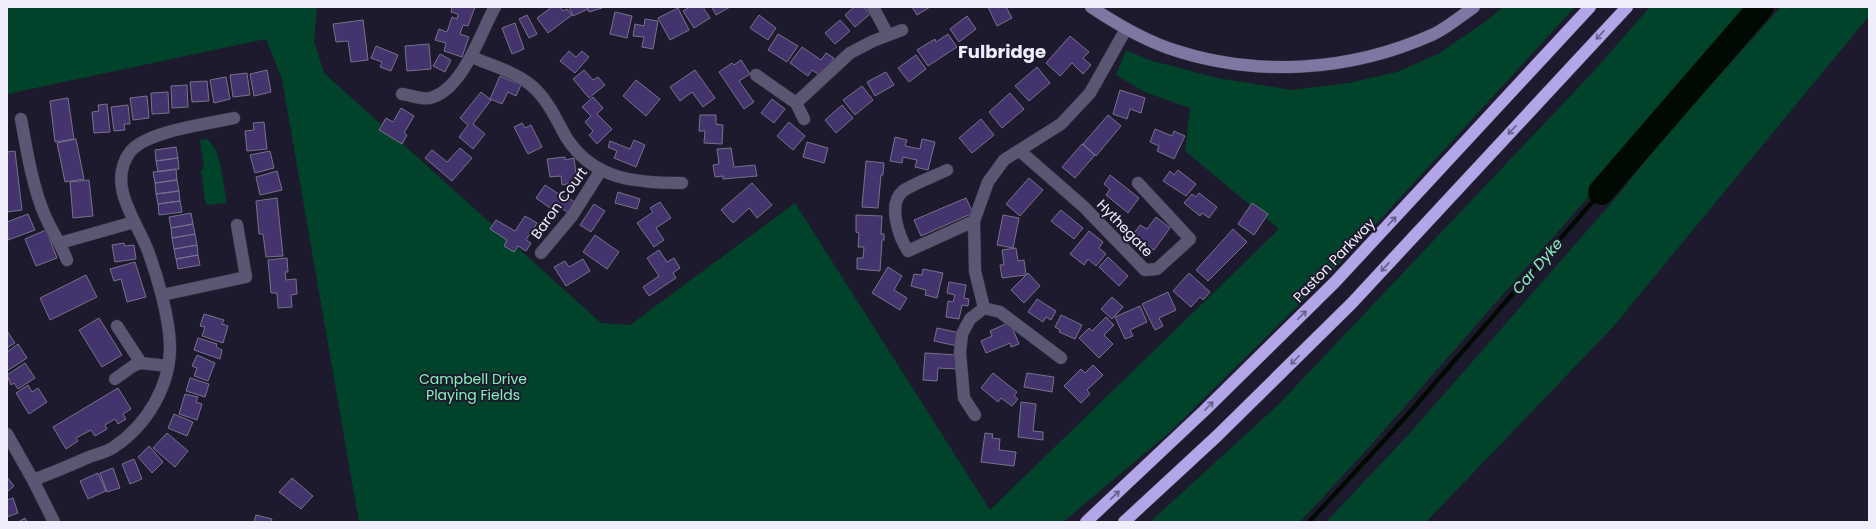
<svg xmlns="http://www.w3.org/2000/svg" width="1876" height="529" viewBox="0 0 1876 529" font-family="Poppins,sans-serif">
	<rect width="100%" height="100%" fill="#1e1a2d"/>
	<path fill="#00432a" d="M7,7H317L314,41L324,73L601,323L630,325L795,203L990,510L1279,229L1185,151L1190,108L1145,92L1116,75L1126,50L1149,60L1217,78L1292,90L1349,83L1397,72L1438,54L1485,22L1503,7H1575L1332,272L1170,432L1063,522H359L282,79L266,39L7,94Z
		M1650,7H1755L1371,445L1300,522H1150L1278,405L1592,73Z
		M1781,7H1869V16L1613,327L1426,522H1326L1409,434L1614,200L1665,136Z
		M207,139C222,150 223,185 227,203L206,205L201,170L204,169L200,140Z"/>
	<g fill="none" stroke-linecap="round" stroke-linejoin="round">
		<path stroke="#000a03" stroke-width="4.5" d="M1309,522L1403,420L1601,192"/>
		<path stroke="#000a03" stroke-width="26" d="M1601,192L1761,7"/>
	</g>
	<path fill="#44346d" stroke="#76728a" d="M452,7H475L468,26L463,25L460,34L469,37L462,57L444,51L446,43L435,40L439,29L447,32L452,17L457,19L458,14L451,12Z
		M552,7H560L563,11L567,9L572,15L548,33L537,18Z
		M569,7H587L588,9L573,16Z
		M587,7H602V8L589,12Z
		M690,7H703L710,18L694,28L683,11Z
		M712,7H730L716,15Z
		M854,7H864L870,14L855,27L845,15Z
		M912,7H930L917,15Z
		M988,7H1006L1012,18L997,26Z
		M678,8L689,30L670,40L658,18Z
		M615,12L632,16L627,38L610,34Z
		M527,15L537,34L529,38L519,19Z
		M759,15L776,28L768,40L750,28Z
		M967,16L976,29L959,42L950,29Z
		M645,19L658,21L653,49L642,47L644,37L633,36L635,24L644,26Z
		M363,20L368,60L351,62L348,41L336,42L333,24Z
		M840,20L850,31L835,44L825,33Z
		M515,23L524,49L512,54L502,28Z
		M778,34L798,46L787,62L768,50Z
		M948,34L957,47L928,66L917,50L935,39L936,42Z
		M1070,36L1089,52L1083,58L1091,65L1083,74L1072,63L1060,76L1046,63Z
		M429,44L431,69L407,71L405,46Z
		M376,46L398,55L391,71L380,67L382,62L371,58Z
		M802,47L821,60L826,53L834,58L821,76L812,70L808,76L790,63Z
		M569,51L576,57L582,51L589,57L575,73L560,61Z
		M440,54L451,60L445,72L433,66Z
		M916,55L926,69L909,82L898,68Z
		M741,60L750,74L739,81L754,102L744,109L719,72L732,63L734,65Z
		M1037,67L1050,83L1029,101L1015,86Z
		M267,70L271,92L254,96L250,74Z
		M584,70L593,80L598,77L605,85L589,98L573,79Z
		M695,70L715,98L703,107L692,92L680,101L670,87Z
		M886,72L894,85L875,96L867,82Z
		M247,73L250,95L233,97L230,75Z
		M500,76L521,85L516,96L508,92L502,104L490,99Z
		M226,77L230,99L214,103L210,80Z
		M636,80L660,99L646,116L623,96Z
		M207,81L209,101L192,102L190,82Z
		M187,85L188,107L172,108L171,86Z
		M862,86L873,100L855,115L843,100Z
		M1120,90L1145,98L1141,113L1130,109L1127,119L1113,114Z
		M168,92L169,113L152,114L151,93Z
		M481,92L491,100L473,124L485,134L473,149L459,137L468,125L460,118Z
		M1010,93L1024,109L1002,128L989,112Z
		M147,96L149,118L133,120L130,98Z
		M593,97L603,108L597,114L612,129L597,144L589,135L593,131L585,122L591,116L582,107Z
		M68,98L74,139L55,142L50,101Z
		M772,99L785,109L774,123L761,113Z
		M107,104L110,132L94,133L92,112L99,111L98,105Z
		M128,105L130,124H124L125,130L114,131L111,107Z
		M842,105L853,118L836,133L825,120Z
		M401,108L414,116L404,133L407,135L402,144L379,130L386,118L393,122Z
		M700,115H716V124L723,125L722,144L704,143L705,131H699Z
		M1108,115L1121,126L1096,156L1083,144Z
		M981,119L994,135L972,153L959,138Z
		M264,122L267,149L247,151L245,131L254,130L253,123Z
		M789,122L805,136L793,150L777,136Z
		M522,123L525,128L531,125L542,147L528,154L514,127Z
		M1155,129L1172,136L1174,131L1185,136L1174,159L1157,151L1159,146L1150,142Z
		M895,137L907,140L905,146L920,149L922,139L935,142L928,170L915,167L917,160L903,157L902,163L890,161Z
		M76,139L84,179L65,182L57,143Z
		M634,140L645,145L636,167L614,158L617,151L608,147L610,141L630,149Z
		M807,142L828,148L824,163L803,157Z
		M1082,144L1095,155L1075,178L1062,167Z
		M176,147L178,158L156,161L155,150Z
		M460,148L472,158L452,181L425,158L432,150L447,162Z
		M731,148L734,167L755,165L757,176L723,179V176L715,177L713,165L719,164L717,149Z
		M15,151L22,210L7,212V152Z
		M270,151L274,168L255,173L250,155Z
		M565,157V160L574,158L577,182L562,185L561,176L550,177L547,159Z
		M178,158L179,169L158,172L156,161Z
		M866,161L884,163L883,175H881L878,208L862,207Z
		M176,169L177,180L155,183L153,172Z
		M1178,170L1196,184L1186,196L1163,181L1170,171L1174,175Z
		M277,171L282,190L260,195L256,177Z
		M1110,175L1139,198L1128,213L1106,195L1110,189L1104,184Z
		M1029,178L1043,190L1020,216L1006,204Z
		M89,180L93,216L73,218L70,182Z
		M177,180L179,191L156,194L155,183Z
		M752,183L772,205L757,218L749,208L733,223L721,210Z
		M545,185L568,200L569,198L576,203L569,213L556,205L553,210L536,198Z
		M179,191L180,201L158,204L156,194Z
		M618,192L640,199L637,209L615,203Z
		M1199,193L1217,207L1209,218L1202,213L1200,216L1184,203L1192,194L1196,197Z
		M277,198L283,256L266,257L263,234H259L256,201Z
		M966,198L973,213L921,236L914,220Z
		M180,201L182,212L159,215L158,204Z
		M660,202L671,218L656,228L664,240L654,247L637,223L653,212L650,208Z
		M1252,203L1268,214L1254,235L1238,224Z
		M594,204L605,211L591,232L580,225Z
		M1061,210L1083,228L1074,239L1051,221Z
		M191,213L193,224L171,228L169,217Z
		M28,214L35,230L8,240L7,222Z
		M856,215L882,216L881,234H884V240H882L880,271L857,269V258H863L864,247H858L859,233L856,232Z
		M1003,215L1019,218L1013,248L997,245Z
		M525,216L537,223L526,240L531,243L526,251L518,246L514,252L504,246L507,240L490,229L496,220L515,231Z
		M1156,217L1170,228L1154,250L1132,236L1140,225L1147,229Z
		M193,224L195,234L172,238L171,228Z
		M1233,229L1247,242L1208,281L1196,270Z
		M46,230L57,258L36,266L25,239Z
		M1089,231L1103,242L1099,248L1106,254L1096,266L1088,259L1084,265L1070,254Z
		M195,234L197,245L174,249L172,238Z
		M595,235L619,252L607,269L583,252Z
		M124,243L125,246L134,245L136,259L115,262L112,245Z
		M197,245L198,255L176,259L174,249Z
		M1016,248L1018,261L1024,260L1026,275L1002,278L1000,265H1004L1002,250Z
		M659,250L667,262L674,258L680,268L673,273L676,278L649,296L643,287L659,276L647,258Z
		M198,255L200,265L178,269L176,259Z
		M1108,257L1128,276L1119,286L1099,267Z
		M287,258L288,272H285L286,280L296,279L297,294L291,295L292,307L278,308L277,293H271L268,260Z
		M583,259L590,271L566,286L554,267L565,261L569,267Z
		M135,262L146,297L127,302L121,279L114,281L110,269Z
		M888,267L902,276L894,290L907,298L900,310L872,293Z
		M923,269L943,273L937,298L925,295L926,290L911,286L914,274L922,275Z
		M1028,273L1040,286L1024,303L1011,290Z
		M1189,273L1210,292L1203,300L1200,297L1191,307L1173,291Z
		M86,275L97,297L50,320L40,298Z
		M949,282L966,285L964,298L969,299L968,306L962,305L959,319L946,317L948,301L953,302L955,295L947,293Z
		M1168,292L1176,310L1159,318L1163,326L1155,330L1142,304Z
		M1112,297L1123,307L1112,319L1101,309Z
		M1037,299L1056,311L1051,320L1046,317L1043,322L1028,312Z
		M1140,306L1147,322L1130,330L1133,336L1125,339L1115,317Z
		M204,314L224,320L222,324L228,326L223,343L202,336L205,327L200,326Z
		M1061,315L1082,325L1075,339L1059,332L1060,330L1055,327Z
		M1106,317L1114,325L1104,335L1113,344L1099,358L1079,338L1089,328L1092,331Z
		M99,318L122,355L102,367L79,330Z
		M1010,322L1019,344L1011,347L1010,343L986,353L981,341L992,336L990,331Z
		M937,328L960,333L957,346L934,341Z
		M7,331L15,343L7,348Z
		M198,338L217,344L216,347L222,350L220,359L194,350Z
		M18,344L27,358L7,371V352Z
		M925,353L957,355L956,369L938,368L937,381L923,380Z
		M197,355L215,363L208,381L194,376L197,368L192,366Z
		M25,363L35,378L18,389L14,383L11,385L7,375Z
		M1093,365L1103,375L1087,390L1090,394L1081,403L1064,386L1081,369L1085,373Z
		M993,373L1017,392L1014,396L1018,399L1012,406L1001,398L998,402L981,388Z
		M1027,373L1054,377L1052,392L1024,387Z
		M190,378L209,384L205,397L186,391Z
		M28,385L32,392L38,388L47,402L29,414L16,393Z
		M118,388L131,409L123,414L126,419L118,424L115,419L105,425L107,429L95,436L91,430L76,438L78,441L66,449L53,427Z
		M185,394L198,397L196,402L202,404L197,420L179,414Z
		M1021,402L1036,404L1033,431L1043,432V440L1018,437Z
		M174,414L193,422L187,436L168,428Z
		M167,433L188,451L175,467L153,448Z
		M985,433L993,434L992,438L1000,439L999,450L1016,452L1014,466L981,462Z
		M149,446L163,462L152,473L138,457Z
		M134,459L142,479L130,484L122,464Z
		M113,468L120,488L107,492L100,473Z
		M98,473L106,491L88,499L80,481Z
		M7,477L14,486L7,492Z
		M292,478L313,496L301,509L279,492Z
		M13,498L18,513L7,517V500Z
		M256,515L272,519L271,522H254Z
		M25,518L27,522H18Z"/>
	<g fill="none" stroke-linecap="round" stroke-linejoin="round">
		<g stroke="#3b384a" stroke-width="13">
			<path id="street" d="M873,7L888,35
				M471,57C492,65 515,72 532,86C548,100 556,119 566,137C593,180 636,183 682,183
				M756,75L796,103L804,119
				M402,94C410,95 422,100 430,98C463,90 480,33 495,7
				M796,103L850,53L873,41L902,30
				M21,119C27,151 32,185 45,216C52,231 61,245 67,260
				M1020,151L1084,207L1145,270L1157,269L1190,239L1138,183
				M947,170C935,176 912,184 903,191C887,204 899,237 908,251L974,221
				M60,243L134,222
				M541,253L572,216L601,170
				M162,295L246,277L237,225
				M1061,358L1000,312L984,308L975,271L974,221L988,182L1004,160L1061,124L1090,93L1126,29
				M141,363L168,366
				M115,379L133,366L141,363L117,326
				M975,415L964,398L960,352L962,334L970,319L984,308
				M7,434L33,480L54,522
				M33,480C52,473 71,465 89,457C97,454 107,452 114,447C147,425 171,385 170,345C169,317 158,278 148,251C137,221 106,185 130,152C146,131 208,124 234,118"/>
		</g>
		<g stroke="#3b384a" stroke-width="13">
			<path id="secondary" d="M1091,7C1115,23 1140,38 1168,48C1255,78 1350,72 1434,34C1448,27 1461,16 1474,7"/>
		</g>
		<g stroke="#3b384a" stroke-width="13">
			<path id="highway" d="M1086,522L1204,411L1335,282L1590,7
				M1124,522L1217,436L1352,303L1627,7"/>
		</g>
		<use href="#street" stroke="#5b5671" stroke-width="12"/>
		<use href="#secondary" stroke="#7f76a1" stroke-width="12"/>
		<use href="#highway" stroke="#b3a6e8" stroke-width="12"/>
	</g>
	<defs><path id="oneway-shaft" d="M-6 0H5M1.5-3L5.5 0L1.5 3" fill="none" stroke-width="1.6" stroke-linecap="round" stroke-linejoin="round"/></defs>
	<g stroke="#68608a">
		<use href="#oneway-shaft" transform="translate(1600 35) rotate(133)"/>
		<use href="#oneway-shaft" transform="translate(1512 130) rotate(133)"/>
		<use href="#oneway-shaft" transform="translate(1392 221) rotate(-47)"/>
		<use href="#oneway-shaft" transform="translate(1385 267) rotate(133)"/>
		<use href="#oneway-shaft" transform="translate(1302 315) rotate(-45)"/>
		<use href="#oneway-shaft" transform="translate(1295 360) rotate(135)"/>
		<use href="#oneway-shaft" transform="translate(1209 406) rotate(-45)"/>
		<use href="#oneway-shaft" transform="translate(1115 495) rotate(-43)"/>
	</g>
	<g text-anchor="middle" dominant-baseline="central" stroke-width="4" stroke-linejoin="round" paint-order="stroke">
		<g font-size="14" fill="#f0eefc" stroke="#1e1a2d">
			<text transform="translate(559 203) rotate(-54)">Baron Court</text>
			<text transform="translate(1125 228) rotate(46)">Hythegate</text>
			<text transform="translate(1334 260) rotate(-46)">Paston Parkway</text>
		</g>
		<g font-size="14" fill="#84efba" stroke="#1e1a2d">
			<text x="473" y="379">Campbell Drive<tspan x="473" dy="16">Playing Fields</tspan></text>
		</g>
		<g font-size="15" font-style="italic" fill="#88f3be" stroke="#1e1a2d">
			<text transform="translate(1537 266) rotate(-49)">Car Dyke</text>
		</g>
		<g font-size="18" font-weight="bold" fill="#f0eefc" stroke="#1e1a2d">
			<text x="1002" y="51">Fulbridge</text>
		</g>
	</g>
	<rect width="1876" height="529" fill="none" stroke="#f0eefc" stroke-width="16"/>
</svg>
